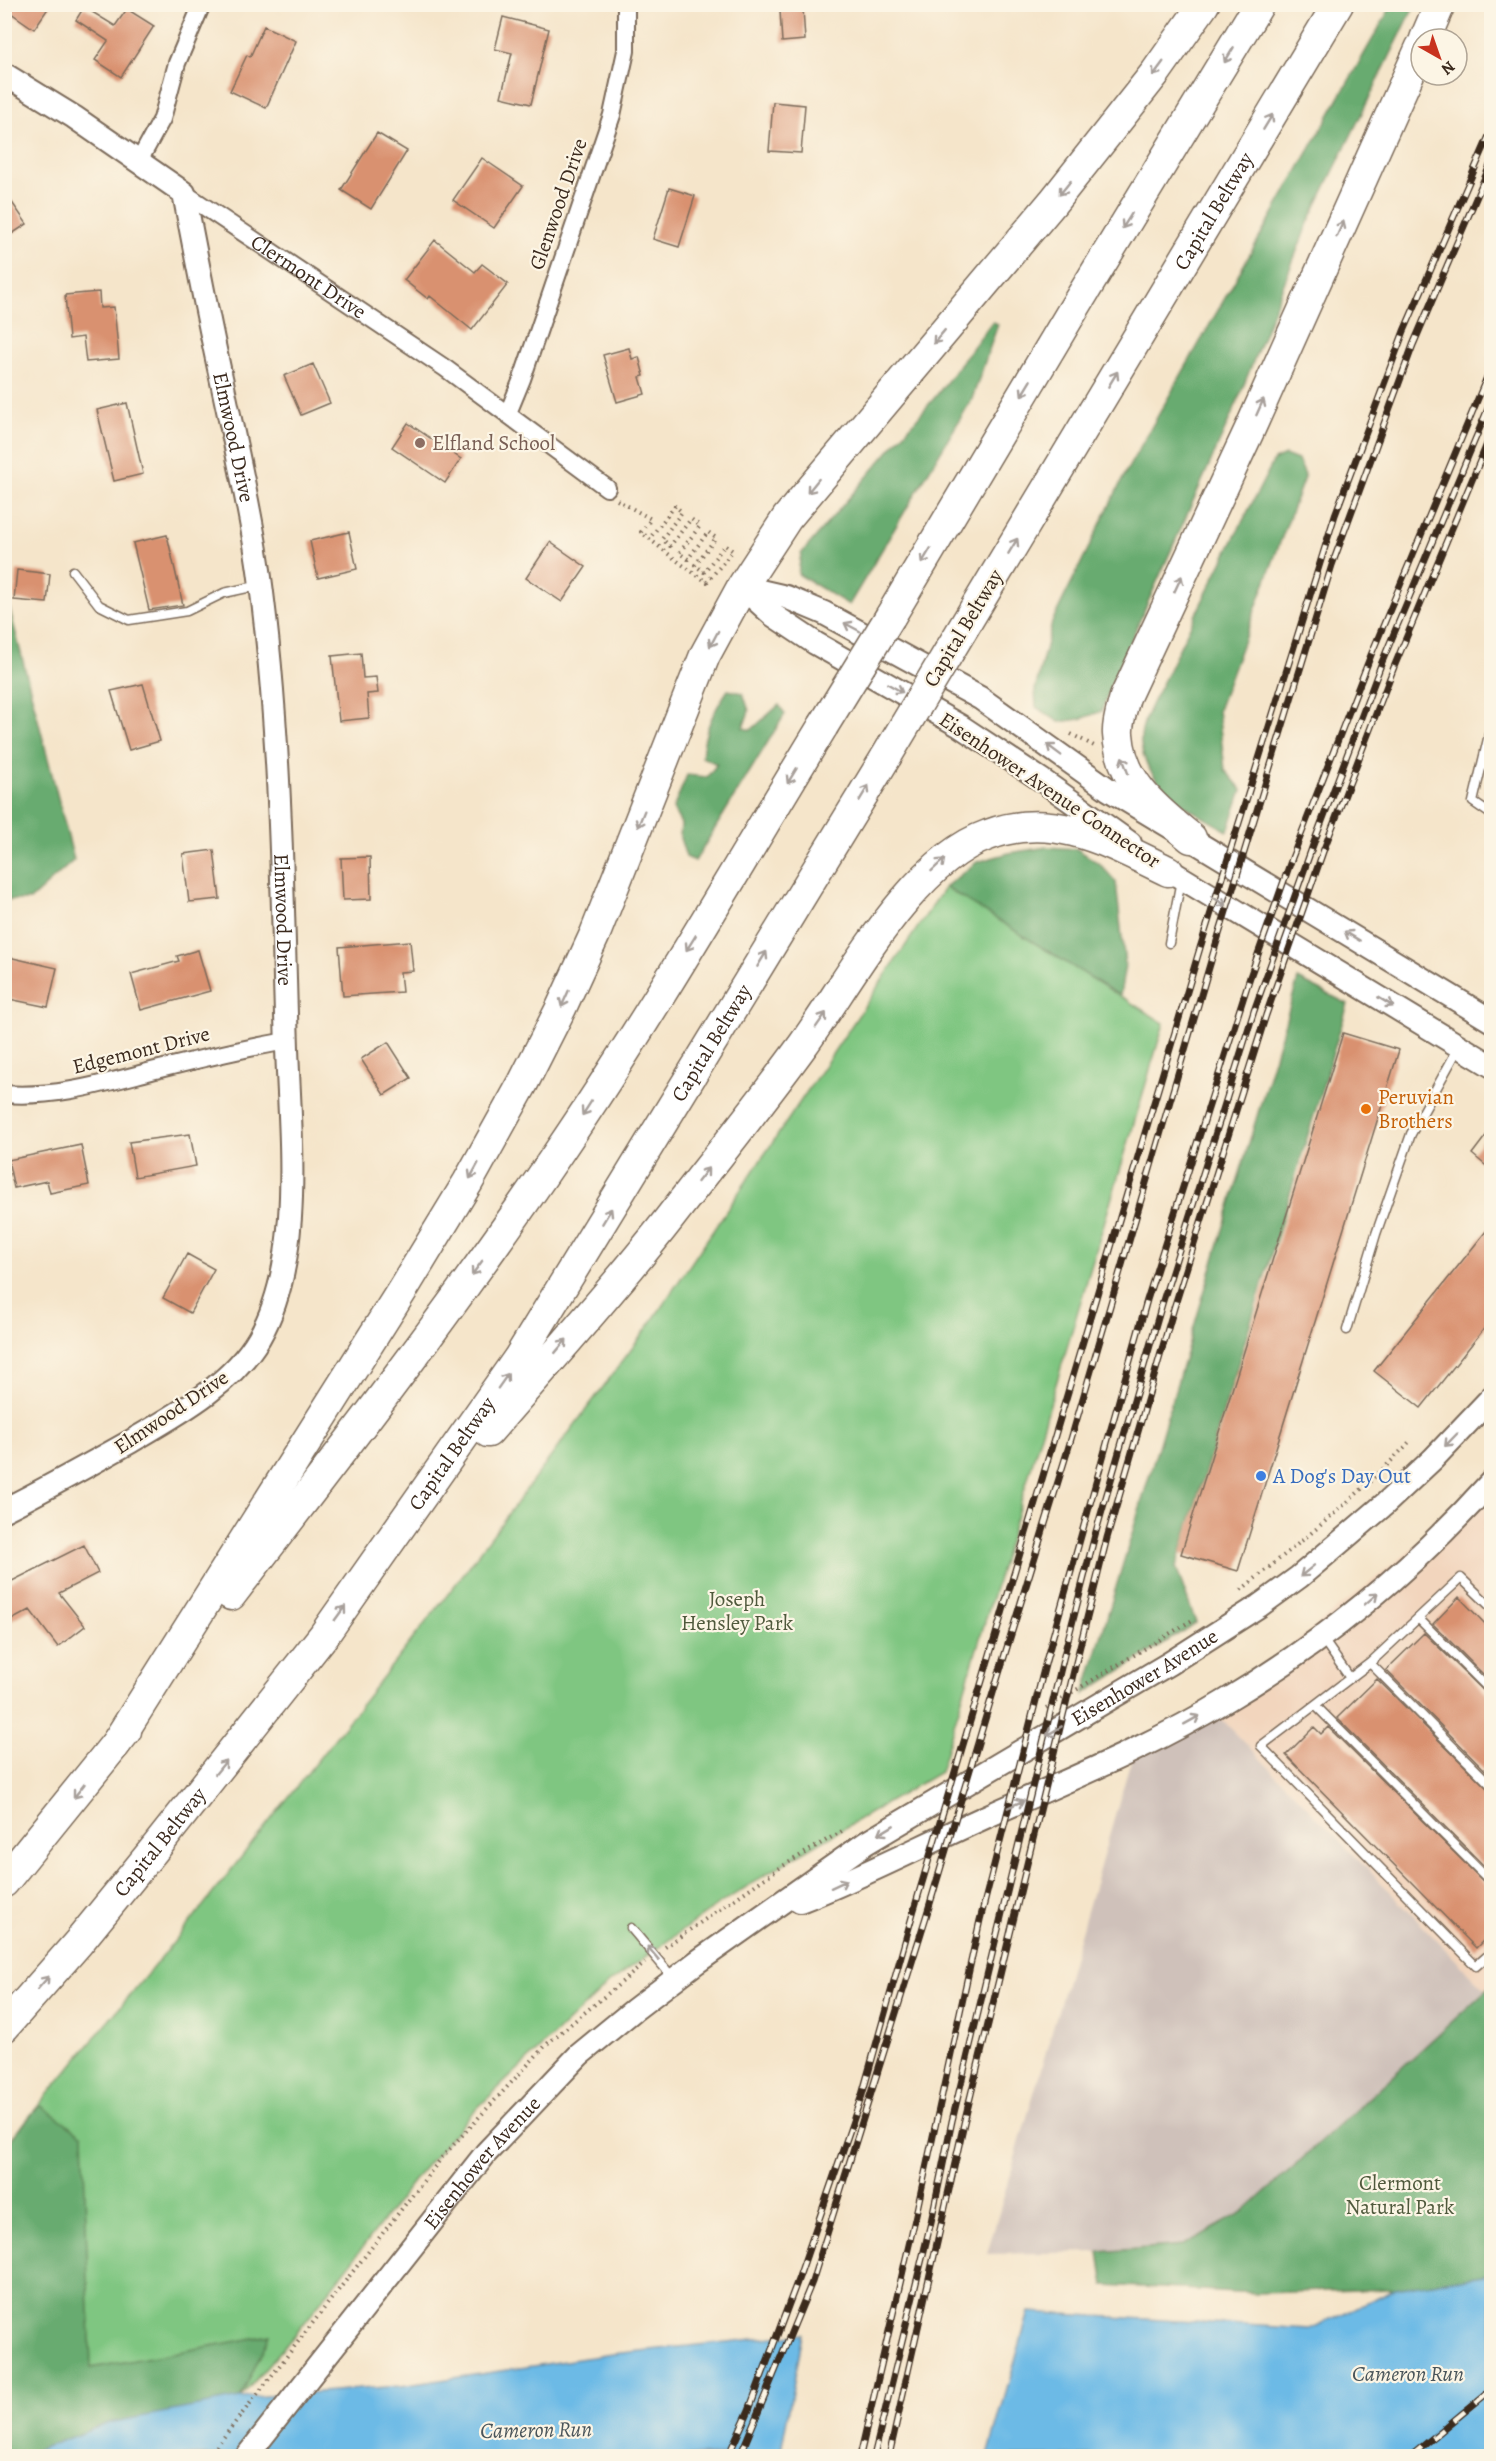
<svg xmlns="http://www.w3.org/2000/svg" width="1496" height="2461" viewBox="0 0 1496 2461" font-family="Alegreya,serif">
	<rect width="100%" height="100%" fill="#fcf5e5"/>
	<filter id="ink" filterUnits="userSpaceOnUse"><feTurbulence type="fractalNoise" baseFrequency=".0167" numOctaves="2"/><feDisplacementMap in="SourceGraphic" scale="12" xChannelSelector="R" yChannelSelector="G"/><feConvolveMatrix kernelMatrix="1 2 1 2 8 2 1 2 1" color-interpolation-filters="sRGB"/></filter>
	<filter id="wash" filterUnits="userSpaceOnUse"><feTurbulence type="fractalNoise" baseFrequency=".008" numOctaves="4" result="noise"/><feDisplacementMap in="SourceGraphic" scale="24" xChannelSelector="R" yChannelSelector="G"/><feGaussianBlur stdDeviation="1.35" result="paint"/><feColorMatrix in="noise" values="0 0 0 0 0 0 0 0 0 0 0 0 0 0 0 0 0 1.4 0 .05"/><feComposite in="paint" operator="in"/></filter>
	<g filter="url(#wash)">
		<rect width="100%" height="100%" fill="#f5e5ca"/>
		<path fill="#f2d5bd" d="M1491,1479V1986L1486,1991L1212,1709L1476,1498Z"/>
		<path fill="#cfc1ba" d="M1212,1709L1486,1991L1245,2211L1184,2245L1099,2252L987,2254L1134,1750Z"/>
		<path fill="#7fc681" stroke="#5d7850" stroke-width="1.5" d="M945,887L1164,1023L940,1772L786,1862L719,1904L609,1983L470,2115L419,2174L299,2330L240,2398L108,2423L22,2456H5V2146L188,1925L452,1589L648,1327Z"/>
		<path fill="#67ab6f" stroke="#516a46" stroke-width="1.5" d="M1392,5H1415L1308,223L1236,405L1111,685L1102,711L1081,719L1059,722L1036,707L1035,690L1052,622L1127,470Z
			M992,322L998,324L972,399L849,605L798,574L801,554L936,396Z
			M1285,455L1298,460L1305,475L1218,710L1225,770L1242,790L1228,831C1194,813 1146,787 1141,744C1139,721 1158,693 1168,672C1201,601 1238,531 1274,460Z
			M5,591L74,860L30,900H5Z
			M728,690L743,693L749,711L743,728L751,730L779,705L785,714L695,861L686,857L680,838L681,824L673,809L687,775L707,777L717,764L702,757C704,730 713,712 728,690Z
			M1047,847L1077,849L1100,864L1116,882L1125,965L1120,996L945,887L977,862L1009,853Z
			M1298,979L1348,1004L1176,1567L1196,1623L1084,1694Z
			M1491,1986V2274L1395,2289L1257,2293L1104,2285L1099,2252L1184,2245L1245,2211Z
			M40,2105L83,2135L91,2368L270,2335L240,2398L82,2433L22,2456H5V2146Z"/>
		<path fill="#6cbae6" stroke="#547282" stroke-width="1.5" d="M1491,2274V2456H988L1029,2312L1310,2329L1395,2289Z
			M803,2334L780,2456H22L108,2423L240,2398L401,2386L612,2354Z"/>
		<g id="blocks">
			<path fill="#d9916f" d="M4,4H51L34,29L4,8Z
				M84,7L115,26L127,9L154,26L121,77L95,60L108,41L76,20Z
				M803,9L805,40L782,42L780,11Z
				M503,17L549,29L531,104L501,97L512,53L495,49Z
				M264,26L296,41L266,108L230,91L247,55L250,57Z
				M773,102L805,105L801,153L769,151Z
				M377,133L407,151L371,209L341,190Z
				M482,158L523,186L494,228L453,200Z
				M669,188L695,196L679,247L653,239Z
				M4,191L27,224L4,239Z
				M435,240L475,272L482,264L508,284L472,330L430,296L428,299L404,280Z
				M99,292L100,308L114,307L119,359L86,362L83,337L69,339L65,295Z
				M629,348L632,359L639,357L644,376L640,377L645,394L617,402L603,355Z
				M313,364L330,403L301,415L284,376Z
				M127,403L143,474L114,481L97,410Z
				M408,423L461,459L445,483L392,447Z
				M349,532L357,569L318,578L310,541Z
				M167,535L183,605L149,610L133,543Z
				M550,542L586,567L562,602L526,578Z
				M17,570L50,574L47,603L14,600Z
				M361,653L363,678L376,677L378,693L367,694L369,718L339,721L332,656Z
				M143,684L160,741L129,750L111,691Z
				M214,850L220,899L189,902L183,854Z
				M370,857L371,899L343,900L341,858Z
				M410,941L413,971L400,972L402,992L343,996L339,947Z
				M198,950L210,991L141,1010L131,974L179,961L177,956Z
				M4,956L57,968L48,1007L4,998Z
				M1343,1033L1399,1050L1238,1571L1181,1554Z
				M388,1042L411,1078L384,1095L361,1059Z
				M1491,1129V1170L1472,1154Z
				M190,1134L196,1166L135,1177L129,1142Z
				M81,1145L89,1185L50,1193L47,1181L14,1188L8,1160Z
				M1491,1225V1320L1421,1408L1374,1371Z
				M187,1254L214,1269L190,1313L163,1298Z
				M84,1545L98,1573L59,1593L85,1626L58,1647L30,1610L4,1624V1585Z
				M1459,1597L1491,1630V1682L1433,1624Z
				M1424,1633L1491,1698V1776L1386,1670Z
				M1377,1679L1491,1792V1873L1337,1718Z
				M1314,1727L1321,1734L1328,1727L1491,1889V1933L1476,1948L1286,1755Z"/>
		</g>
	</g>
	<g filter="url(#ink)">
		<use href="#blocks" fill-opacity="0" stroke="#7c6b5a" stroke-width="1.5"/>
		<g fill="none" stroke-linecap="round" stroke-linejoin="round">
			<g stroke="#7c6b5a" stroke-width="11">
				<path id="lane" d="M73,571L99,605L129,620L187,611L224,593L261,585
					M1492,722L1473,802L1492,815
					M1169,943L1181,880
					M1347,1330L1376,1234L1411,1134L1459,1047
					M1492,1608L1461,1578L1370,1663L1261,1746L1476,1966L1492,1952
					M1418,1618L1492,1692
					M1322,1638L1350,1678
					M1370,1663L1492,1786
					M1315,1705L1492,1883
					M631,1928L674,1979"/>
			</g>
			<g stroke="#7c6b5a" stroke-width="20">
				<g id="street">
					<path d="M139,161L162,119L177,63L202,4"/>
					<path id="s1" d="M184,193L445,368L607,488"/>
					<path d="M508,413L522,379L612,115L626,51V4"/>
					<path d="M4,1094C52,1098 98,1085 144,1073C192,1061 238,1049 287,1041"/>
				</g>
			</g>
			<g stroke="#7c6b5a" stroke-width="26">
				<g id="secondary">
					<path id="s2" d="M4,74L74,117L184,193C196,256 208,319 222,382C235,444 250,506 259,570C281,728 282,889 287,1048C290,1137 304,1260 259,1338C231,1386 174,1416 128,1443C87,1466 46,1489 4,1510"/>
					<path d="M742,587L773,615L815,643L960,726L1043,781L1130,843"/>
					<path d="M743,587L786,597L824,613L980,698L1108,789L1492,1021"/>
					<path d="M1157,863L1492,1066"/>
					<path d="M800,1901C865,1876 927,1843 990,1815C1070,1779 1152,1746 1227,1700C1326,1641 1415,1567 1492,1481"/>
					<path id="s3" d="M247,2456L486,2153L579,2055L634,2010L697,1962L866,1843L1170,1663L1259,1606L1299,1577L1385,1504L1433,1459L1492,1397"/>
				</g>
			</g>
			<g stroke="#7c6b5a" stroke-width="33">
				<g id="highway">
					<path d="M1425,39L1440,4"/>
					<path d="M890,617L1070,315L1259,4"/>
					<path id="s4" d="M950,650L1338,4"/>
					<path d="M1191,838C1157,810 1121,783 1118,734C1117,723 1122,709 1125,697L1249,431L1421,47"/>
					<path d="M488,1432C549,1361 612,1292 669,1219C714,1161 760,1104 803,1045C850,980 911,862 988,835C1054,810 1110,843 1168,871"/>
					<path d="M231,1595C343,1450 455,1305 558,1153C652,1015 736,869 823,726"/>
					<path d="M115,1745L403,1289L468,1182L523,1083L561,1008L595,934L705,655L742,587L787,518L1053,202L1156,72L1204,4"/>
					<path d="M4,1882L126,1731"/>
					<path id="s5" d="M4,2027L78,1943L157,1846L324,1635L518,1359L886,757"/>
				</g>
			</g>
			<path stroke="#7c6b5a" stroke-width="4" stroke-dasharray="1.5 4.5" stroke-linecap="butt" d="M617,500L651,519L641,532C662,549 684,567 707,582L733,551L725,545L704,572L695,565L716,538L708,532L688,559L679,553L700,526L691,519L670,546L662,539L682,512L675,506L649,539
				M1071,734L1096,747
				M1241,1590C1300,1542 1360,1496 1411,1440
				M1046,1708L1194,1619
				M665,1947L781,1867L842,1831
				M209,2456L443,2156L549,2042L645,1963"/>
			<use href="#lane" stroke="#fff" stroke-width="8"/>
			<use href="#street" stroke="#fff" stroke-width="16"/>
			<use href="#secondary" stroke="#fff" stroke-width="22"/>
			<use href="#highway" stroke="#fff" stroke-width="30"/>
			<g stroke="#3b2a1e" stroke-width="7">
				<path id="rail" d="M728,2456L749,2410L799,2277L862,2095L913,1913L1200,948L1335,515L1404,331L1492,129
					M740,2456L812,2282L926,1917L989,1706L1069,1446L1213,954L1332,565L1413,345L1492,161
					M860,2456L915,2219L980,1920L1046,1661L1147,1300L1250,977L1292,858L1371,655L1492,365
					M874,2456L931,2222L952,2121L1065,1651L1095,1535L1162,1304L1254,1011L1313,845L1382,662L1492,399
					M889,2456L964,2123L1078,1654L1107,1538L1174,1308L1266,1015L1324,849L1394,667L1492,432
					M1411,2456L1492,2389
					M1486,2456L1492,2452"/>
			</g>
			<use href="#rail" stroke="#fcf5e5" stroke-width="4.5" stroke-dasharray="14" stroke-linecap="butt"/>
			<g stroke="#7c6b5a" stroke-width="33" stroke-linecap="butt">
				<path id="highway-bridge" d="M823,726L890,617
					M886,757L950,650"/>
			</g>
			<use href="#highway-bridge" stroke="#fff" stroke-width="30"/>
		</g>
		<defs><path id="oneway-shaft" d="M-6 0H5M1.5-3L5.5 0L1.5 3" fill="none" stroke-width="1.6" stroke-linecap="round" stroke-linejoin="round" transform="scale(1.5)"/></defs>
		<g stroke="#a79f9a">
			<use href="#oneway-shaft" transform="translate(1229 55) rotate(121)"/>
			<use href="#oneway-shaft" transform="translate(1158 69) rotate(126)"/>
			<use href="#oneway-shaft" transform="translate(1268 122) rotate(-59)"/>
			<use href="#oneway-shaft" transform="translate(1065 188) rotate(129)"/>
			<use href="#oneway-shaft" transform="translate(1127 221) rotate(122)"/>
			<use href="#oneway-shaft" transform="translate(1340 229) rotate(-66)"/>
			<use href="#oneway-shaft" transform="translate(939 337) rotate(130)"/>
			<use href="#oneway-shaft" transform="translate(1113 379) rotate(-59)"/>
			<use href="#oneway-shaft" transform="translate(1026 388) rotate(121)"/>
			<use href="#oneway-shaft" transform="translate(1260 407) rotate(-66)"/>
			<use href="#oneway-shaft" transform="translate(813 486) rotate(129)"/>
			<use href="#oneway-shaft" transform="translate(1013 546) rotate(-59)"/>
			<use href="#oneway-shaft" transform="translate(926 556) rotate(121)"/>
			<use href="#oneway-shaft" transform="translate(1178 584) rotate(-65)"/>
			<use href="#oneway-shaft" transform="translate(852 627) rotate(-152)"/>
			<use href="#oneway-shaft" transform="translate(714 639) rotate(118)"/>
			<use href="#oneway-shaft" transform="translate(895 688) rotate(30)"/>
			<use href="#oneway-shaft" transform="translate(1054 750) rotate(-143)"/>
			<use href="#oneway-shaft" transform="translate(1125 765) rotate(-110)"/>
			<use href="#oneway-shaft" transform="translate(792 776) rotate(121)"/>
			<use href="#oneway-shaft" transform="translate(864 793) rotate(-59)"/>
			<use href="#oneway-shaft" transform="translate(641 819) rotate(112)"/>
			<use href="#oneway-shaft" transform="translate(938 865) rotate(-43)"/>
			<use href="#oneway-shaft" transform="translate(1219 901) rotate(31)"/>
			<use href="#oneway-shaft" transform="translate(1352 936) rotate(-149)"/>
			<use href="#oneway-shaft" transform="translate(691 943) rotate(122)"/>
			<use href="#oneway-shaft" transform="translate(762 959) rotate(-59)"/>
			<use href="#oneway-shaft" transform="translate(565 999) rotate(114)"/>
			<use href="#oneway-shaft" transform="translate(1386 1002) rotate(31)"/>
			<use href="#oneway-shaft" transform="translate(821 1020) rotate(-55)"/>
			<use href="#oneway-shaft" transform="translate(587 1108) rotate(123)"/>
			<use href="#oneway-shaft" transform="translate(474 1171) rotate(119)"/>
			<use href="#oneway-shaft" transform="translate(703 1175) rotate(-52)"/>
			<use href="#oneway-shaft" transform="translate(607 1216) rotate(-59)"/>
			<use href="#oneway-shaft" transform="translate(477 1268) rotate(126)"/>
			<use href="#oneway-shaft" transform="translate(561 1346) rotate(-50)"/>
			<use href="#oneway-shaft" transform="translate(503 1381) rotate(-55)"/>
			<use href="#oneway-shaft" transform="translate(1451 1440) rotate(134)"/>
			<use href="#oneway-shaft" transform="translate(1307 1571) rotate(141)"/>
			<use href="#oneway-shaft" transform="translate(1371 1599) rotate(-41)"/>
			<use href="#oneway-shaft" transform="translate(340 1613) rotate(-54)"/>
			<use href="#oneway-shaft" transform="translate(1192 1720) rotate(-29)"/>
			<use href="#oneway-shaft" transform="translate(1054 1731) rotate(149)"/>
			<use href="#oneway-shaft" transform="translate(221 1767) rotate(-51)"/>
			<use href="#oneway-shaft" transform="translate(79 1791) rotate(128)"/>
			<use href="#oneway-shaft" transform="translate(1016 1804) rotate(-24)"/>
			<use href="#oneway-shaft" transform="translate(886 1830) rotate(149)"/>
			<use href="#oneway-shaft" transform="translate(839 1884) rotate(-25)"/>
			<use href="#oneway-shaft" transform="translate(653 1953) rotate(-130)"/>
			<use href="#oneway-shaft" transform="translate(43 1983) rotate(-49)"/>
		</g>
	</g>
	<circle fill="#8d6e63" stroke="#fcf5e5" stroke-width="2" cx="420" cy="443" r="6"/>
	<circle fill="#e8710a" stroke="#fcf5e5" stroke-width="2" cx="1366" cy="1109" r="6"/>
	<circle fill="#3f7fe0" stroke="#fcf5e5" stroke-width="2" cx="1261" cy="1476" r="6"/>
	<g text-anchor="middle" dominant-baseline="central" stroke-width="4.5" stroke-linejoin="round" paint-order="stroke">
		<g font-size="21" fill="#3b2a1e" stroke="#fcf5e5">
			<text transform="translate(558 204) rotate(-71)">Glenwood Drive</text>
			<text stroke="none"><textPath href="#s4" startOffset="512">Capital Beltway</textPath></text>
			<text stroke="none"><textPath href="#s1" startOffset="150">Clermont Drive</textPath></text>
			<text stroke="none"><textPath href="#s2" startOffset="465">Elmwood Drive</textPath></text>
			<text transform="translate(963 628) rotate(-59)">Capital Beltway</text>
			<text transform="translate(1050 790) rotate(34)">Eisenhower Avenue Connector</text>
			<text stroke="none"><textPath href="#s2" startOffset="951">Elmwood Drive</textPath></text>
			<text stroke="none"><textPath href="#s5" startOffset="1214">Capital Beltway</textPath></text>
			<text transform="translate(141 1050) rotate(-14)">Edgemont Drive</text>
			<text transform="translate(171 1412) rotate(-34)">Elmwood Drive</text>
			<text stroke="none"><textPath href="#s5" startOffset="728">Capital Beltway</textPath></text>
			<text stroke="none"><textPath href="#s3" startOffset="1202">Eisenhower Avenue</textPath></text>
			<text stroke="none"><textPath href="#s5" startOffset="242">Capital Beltway</textPath></text>
			<text stroke="none"><textPath href="#s3" startOffset="376">Eisenhower Avenue</textPath></text>
		</g>
		<g font-size="21" fill="#785e54" stroke="#fcf5e5" text-anchor="start">
			<text x="432" y="443">Elfland School</text>
		</g>
		<g font-size="21" fill="#c56008" stroke="#fcf5e5" text-anchor="start">
			<text x="1378" y="1097">Peruvian<tspan x="1378" dy="24">Brothers</tspan></text>
		</g>
		<g font-size="21" fill="#366cbe" stroke="#fcf5e5" text-anchor="start">
			<text x="1273" y="1476">A Dog's Day Out</text>
		</g>
		<g font-size="21" fill="#4f593c" stroke="#fcf5e5">
			<text x="737" y="1599">Joseph<tspan x="737" dy="24">Hensley Park</tspan></text>
			<text x="1400" y="2183">Clermont<tspan x="1400" dy="24">Natural Park</tspan></text>
		</g>
		<g font-size="22" font-style="italic" fill="#4a555a" stroke="#fcf5e5">
			<text x="1408" y="2374">Cameron Run</text>
			<text transform="translate(536 2430) rotate(-1)">Cameron Run</text>
		</g>
	</g>
	<rect width="1496" height="2461" fill="none" stroke="#fcf5e5" stroke-width="24"/>
	<g transform="translate(1439 57) rotate(140)"><circle r="28" fill="#fcf5e5" stroke="#afa495" stroke-width="1.5"/>
	<path d="M0-4.5L10 22L0 15L-10 22Z" fill="#c8321e"/>
	<text y="-9" font-size="16" font-weight="bold" text-anchor="middle" fill="#3b2a1e">N</text>
	</g>
</svg>
